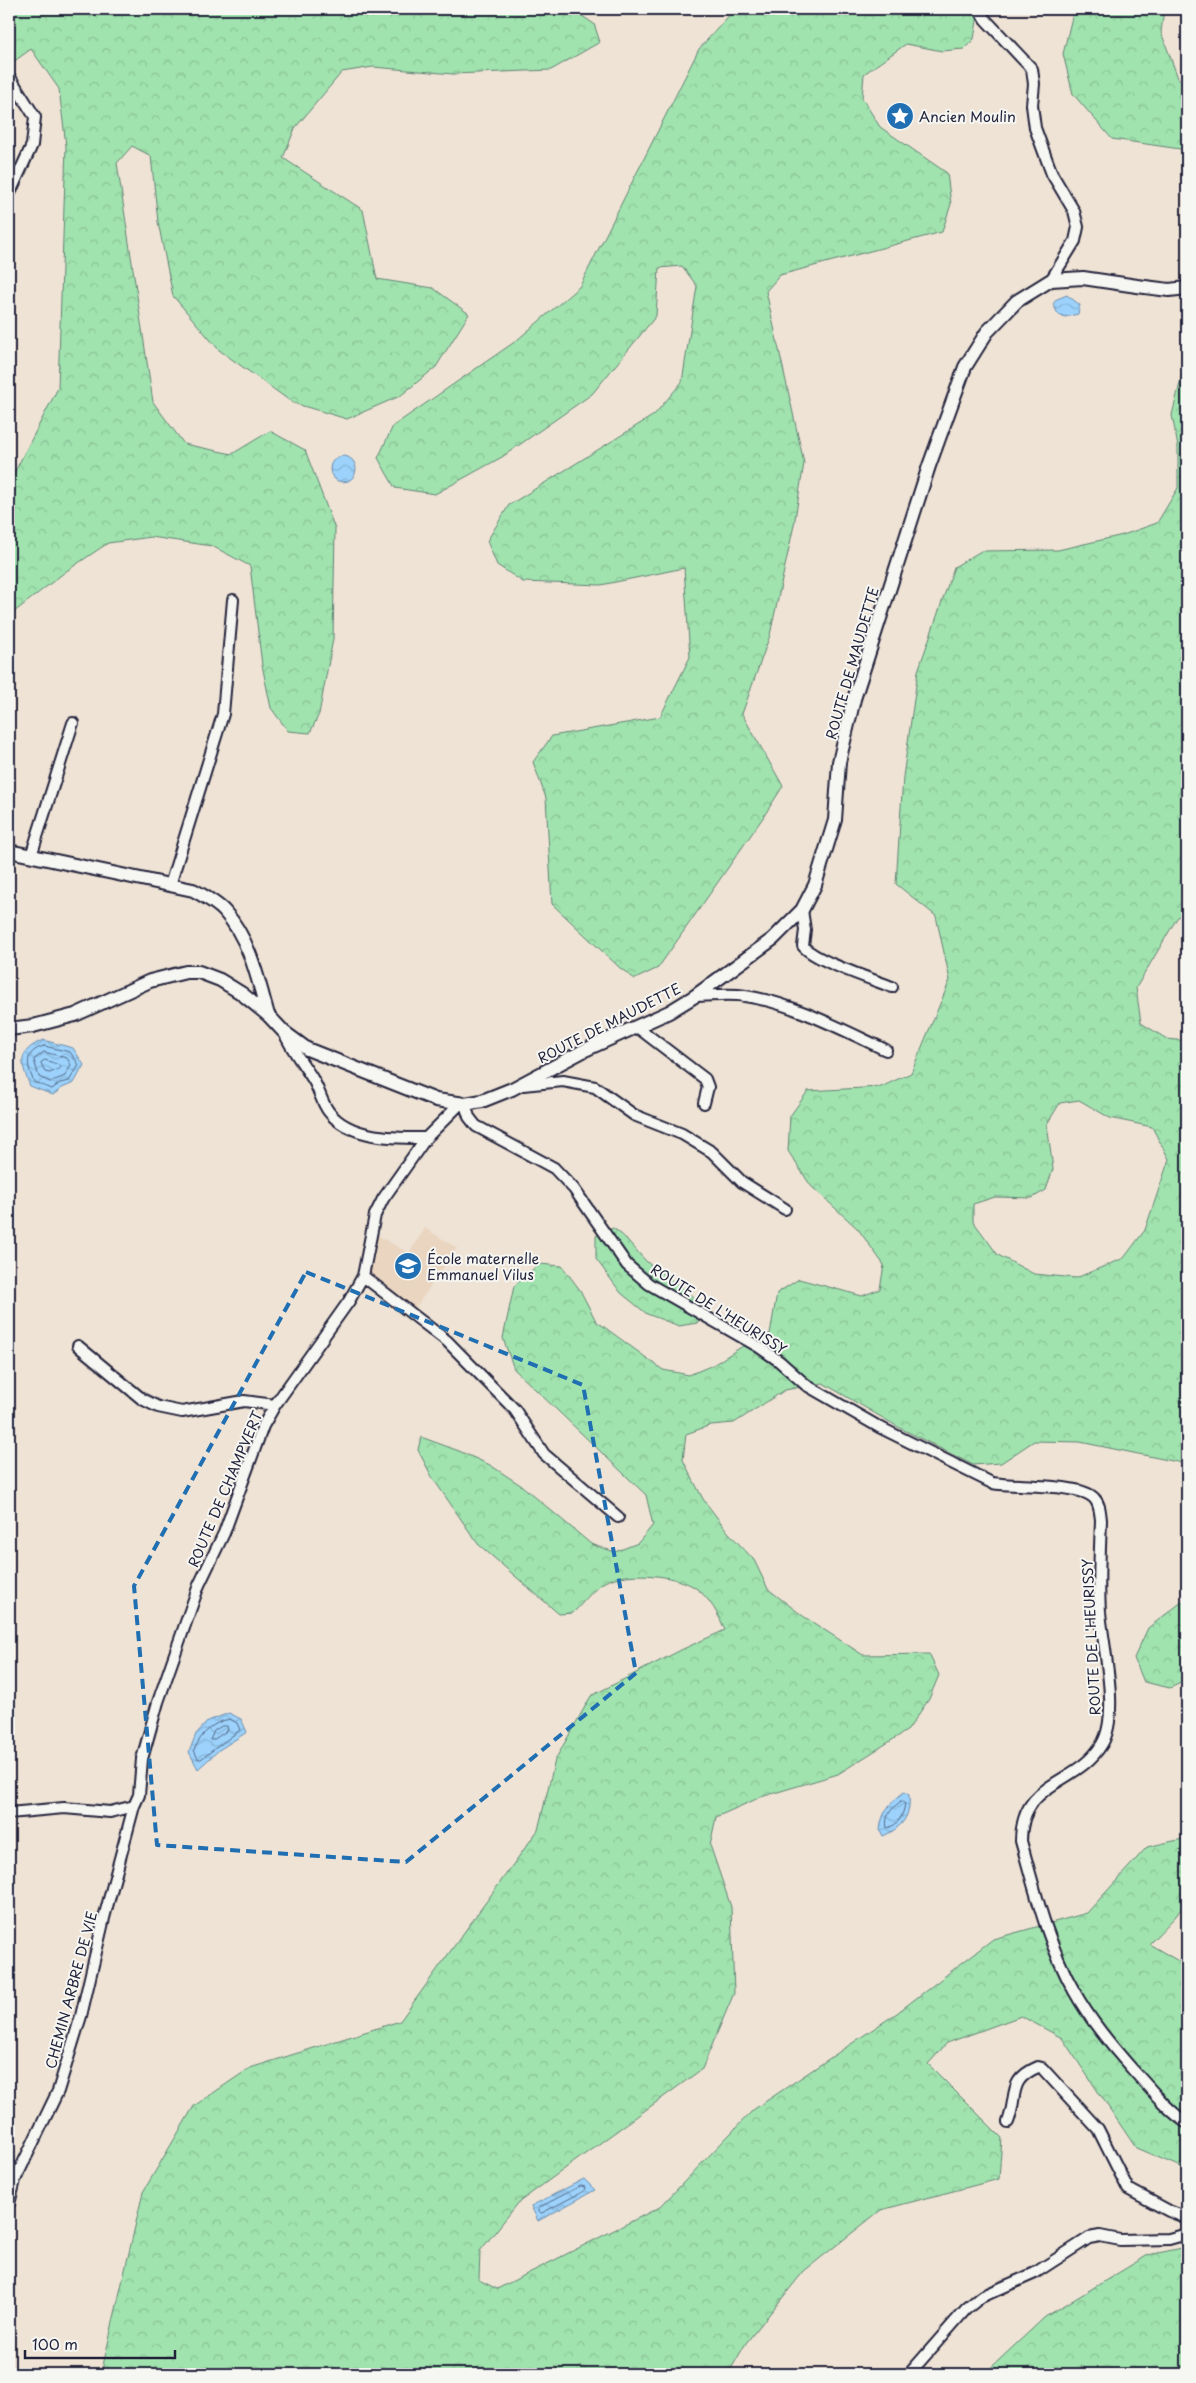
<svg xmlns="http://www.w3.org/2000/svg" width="1196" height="2383" viewBox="0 0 1196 2383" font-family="'Playpen Sans',sans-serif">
	<defs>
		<pattern id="forest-crowns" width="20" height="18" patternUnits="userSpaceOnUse" patternTransform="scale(1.25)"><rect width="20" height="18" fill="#a0e3ae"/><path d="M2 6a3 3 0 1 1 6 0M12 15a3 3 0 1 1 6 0" fill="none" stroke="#8ac297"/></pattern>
		<pattern id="water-waves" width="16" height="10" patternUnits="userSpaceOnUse" patternTransform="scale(1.25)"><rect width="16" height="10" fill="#9cd2fb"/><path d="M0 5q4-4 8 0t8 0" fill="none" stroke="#86b4d8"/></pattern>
	</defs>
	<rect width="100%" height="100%" fill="#efe3d5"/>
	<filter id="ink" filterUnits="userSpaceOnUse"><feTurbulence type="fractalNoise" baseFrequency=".02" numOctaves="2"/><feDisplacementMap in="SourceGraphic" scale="10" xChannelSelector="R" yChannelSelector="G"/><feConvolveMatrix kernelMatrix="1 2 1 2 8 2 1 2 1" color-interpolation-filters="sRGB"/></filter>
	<g filter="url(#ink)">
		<path fill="#ead6c0" d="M425,1228L457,1248L414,1310L368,1275L375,1256L377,1235L409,1253Z"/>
		<path fill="url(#forest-crowns)" stroke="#618274" fill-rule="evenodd" d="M9,9H572L594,24L600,42L551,70L453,74L373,67L342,72L295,128L283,158L363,210L377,279L433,288L469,314L436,367L400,396L347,419L293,403L219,350L173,296L158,222L151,156L132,146L117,163L153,402L184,444L232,454L270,431L305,450L335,529L333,639L319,714L310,733L288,731L271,708L262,665L250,566L212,546L151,537L108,543L65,572L9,616V483L58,388L66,146L59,89L31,49L9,65Z
			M735,9H979L974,39L964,49L942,51L906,44L864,74L862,98L880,127L947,173L951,204L942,232L780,275L766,291L804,463L794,525L770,635L742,714L783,786L762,819L658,968L635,979L620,968L552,904L546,798L533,762L552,736L660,717L690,657L684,568L601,585L523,582L497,565L487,541L509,505L654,415L682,382L697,286L682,266L659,268L656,316L592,394L502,457L435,494L395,488L378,458L393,426L516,341L580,286L699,49Z
			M1074,9H1164L1161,32L1178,78L1187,86V150L1112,139L1073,94L1063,54Z
			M1187,363V909L1177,918L1136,988L1141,1023L1167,1039L1187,1041V1464L1080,1442L1034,1441L1001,1463L973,1465L900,1428L823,1383L785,1390L734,1423L711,1425L686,1434L683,1460L703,1499L728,1532L754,1560L768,1589L803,1616L863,1655L929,1654L939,1675L929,1699L908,1730L838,1774L761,1797L716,1817L710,1845L731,1907L734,1993L702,2069L519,2202L480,2251L479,2280L497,2289L660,2207L753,2110L897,2013L993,1939L1087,1913L1147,1847L1187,1838V1900L1176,1916L1149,1944L1187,1966V2166L1183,2168L1136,2148L1062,2038L1021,2016L947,2043L928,2064L1002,2138L999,2179L881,2210L804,2271L746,2343L728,2374H101L143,2192L194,2106L250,2068L400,2021L538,1830L555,1760L591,1696L683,1649L725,1630C718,1614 711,1600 697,1589C678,1574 620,1569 600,1585C590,1593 582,1604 573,1613L559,1614L478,1544L432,1477L418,1450L421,1437L459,1451L490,1465L522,1486L591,1544L615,1552L638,1543L653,1525L646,1495L514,1369L503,1338L514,1286L539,1264L562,1266L580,1290L596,1321L663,1370L689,1375L713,1365L760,1335L770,1334L777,1293L799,1279L862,1296L880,1289L884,1265L858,1229L811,1186L788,1151L790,1116L808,1091L881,1087L911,1073L950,980L936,916L896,884L903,777L918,671L954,567L981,551L1058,550L1123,535L1157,523L1178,488V447L1172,415L1183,371ZM1079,1100L1110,1118L1152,1127L1169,1159L1145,1230L1124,1258L1076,1278L1034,1274L998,1255L973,1221V1204L995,1197L1032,1198L1046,1190L1053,1169L1047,1124L1060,1103Z
			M613,1228C627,1237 635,1250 646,1261C667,1280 687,1286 705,1311L697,1323L679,1326L647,1314L621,1293L596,1259V1236Z
			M1187,1598V1680L1170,1688L1144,1682L1134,1658L1148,1628Z
			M1187,2247V2374H984L1045,2317L1148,2255Z"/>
		<path fill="url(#water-waves)" stroke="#6b8cae" d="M1067,295L1080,305L1078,314L1065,317L1058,314L1053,304L1057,299Z
			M330 469a13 13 0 1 1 26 0a13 13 0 1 1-26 0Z
			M43,1040L73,1048L84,1065L74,1083L62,1088L53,1095L30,1086C21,1063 16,1052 43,1040Z
			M229,1713L241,1719L247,1732L219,1750L198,1769L189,1752L196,1734L208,1721Z
			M904,1792L909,1795C911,1816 903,1827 883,1836L880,1830C882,1811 889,1804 904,1792Z
			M584,2179L595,2190L538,2221L531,2206Z"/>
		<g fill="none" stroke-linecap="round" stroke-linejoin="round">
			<path stroke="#536888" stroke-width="1" d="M44,1046L70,1052L79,1065L69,1081L60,1083L52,1089L34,1082C27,1066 23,1052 44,1046Z
				M44,1052L67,1058L71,1065L65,1076L50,1082L39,1077L34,1060Z
				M45,1060L59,1065L60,1068L50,1073L45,1072L41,1063Z
				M230,1719L237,1723L240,1730L201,1759H198L194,1750C202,1733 212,1722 230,1719Z
				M222,1726H227L228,1730L213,1740H210L214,1731Z
				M901,1801L905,1804C903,1815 899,1825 887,1828C884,1816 892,1808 901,1801Z
				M581,2186L585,2187L584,2191L542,2213L539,2212V2208Z"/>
			<g stroke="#22223b" stroke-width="14">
				<path id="minor" d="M979,9L985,19L1032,69L1034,84L1032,105L1035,128L1052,174L1074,211L1078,227L1075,241L1051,280
					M9,195L32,145L35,117L11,79
					M31,856L73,723
					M170,885L223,714L233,600
					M802,910L805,930L803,946C815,961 872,979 892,987
					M695,996C711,996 729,993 745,996C793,1003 843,1030 886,1050
					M637,1027L705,1079L708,1087L704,1103
					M284,1032C291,1049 302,1062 312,1078C319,1088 321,1102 329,1112C350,1139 395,1138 426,1138
					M523,1085L563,1081L595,1087L634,1115L682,1134L712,1152L742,1182L785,1209
					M465,1104L469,1117L476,1126L554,1168L574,1189L627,1265L649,1284L759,1347L779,1361L806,1385L879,1427L992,1483C1015,1487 1080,1483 1094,1498C1100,1504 1100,1512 1101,1520C1100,1550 1098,1581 1100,1612C1103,1646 1120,1714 1102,1744C1077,1786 1021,1779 1021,1841C1035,1891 1048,1945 1074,1991C1090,2020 1111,2045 1133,2070C1150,2088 1166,2109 1187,2123
					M363,1276L447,1341L515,1410L544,1454L618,1517
					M78,1346L142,1399L158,1407L182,1412L244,1401L275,1405
					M9,1813L64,1808L110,1812L134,1806L139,1795L142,1759L158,1702L199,1585L224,1533L263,1426L275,1405L349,1301L363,1276L375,1215L383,1199L426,1138L460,1104
					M1008,2122C1018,2096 1007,2080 1038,2067L1042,2068L1098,2129L1128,2189L1169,2211L1187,2218
					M9,2204L15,2180L58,2091L81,2016L104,1918L134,1806
					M909,2374L966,2309L981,2297L1035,2273L1089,2238L1100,2236L1120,2240L1169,2239L1187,2234"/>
			</g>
			<g stroke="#22223b" stroke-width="16">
				<path id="tertiary" d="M9,851L193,890C204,896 217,903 225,912C250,940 258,980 268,1015
					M9,1029L33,1026L75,1015L150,981L186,972H199L220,980L241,993L268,1015L284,1032L307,1049L436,1100L465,1104L482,1101L512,1089L585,1050L669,1012L695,996L773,939L802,910L815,885L835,820L839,762L854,699L929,466L965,367L987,332L1017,301L1051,280L1083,278L1137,286L1169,290L1187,288"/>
			</g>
			<use href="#minor" stroke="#f6f6f2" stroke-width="10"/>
			<use href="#tertiary" stroke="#f6f6f2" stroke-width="12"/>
		</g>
	</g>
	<path fill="none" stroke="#1f6fb2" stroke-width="4" stroke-dasharray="10 6" stroke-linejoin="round" d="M306,1272L583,1385L636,1673L406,1862L157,1845L134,1586Z"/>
	<defs>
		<g id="sight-disc" transform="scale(1.4375)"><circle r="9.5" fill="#1f6fb2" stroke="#f6f6f2"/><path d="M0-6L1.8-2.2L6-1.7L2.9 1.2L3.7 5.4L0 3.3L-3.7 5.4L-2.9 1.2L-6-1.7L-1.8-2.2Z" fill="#fff"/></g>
		<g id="school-disc" transform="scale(1.4375)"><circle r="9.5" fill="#1f6fb2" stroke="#f6f6f2"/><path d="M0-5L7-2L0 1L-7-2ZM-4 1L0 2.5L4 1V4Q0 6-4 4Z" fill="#fff"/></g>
	</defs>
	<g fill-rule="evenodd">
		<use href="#sight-disc" x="900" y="116"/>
		<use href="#school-disc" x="408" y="1266"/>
	</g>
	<g text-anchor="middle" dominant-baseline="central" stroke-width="4" stroke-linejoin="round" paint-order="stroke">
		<g font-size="14" fill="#22223b" stroke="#f6f6f2" text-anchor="start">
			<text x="919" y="116">Ancien Moulin</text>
			<text x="427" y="1258">École maternelle<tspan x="427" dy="16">Emmanuel Vilus</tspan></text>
		</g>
		<g font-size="14" fill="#22223b" stroke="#f6f6f2">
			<text transform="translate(852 663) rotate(-74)">ROUTE DE MAUDETTE</text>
			<text transform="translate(609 1023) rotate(-27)">ROUTE DE MAUDETTE</text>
			<text transform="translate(719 1309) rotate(32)">ROUTE DE L'HEURISSY</text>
			<text transform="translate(225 1489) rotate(-67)">ROUTE DE CHAMPVERT</text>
			<text transform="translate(1091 1637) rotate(-93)">ROUTE DE L'HEURISSY</text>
			<text transform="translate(71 1990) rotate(-75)">CHEMIN ARBRE DE VIE</text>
		</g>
	</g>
	<rect width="1196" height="2383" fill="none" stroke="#f6f6f2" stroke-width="30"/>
	<rect x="15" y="15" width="1166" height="2353" fill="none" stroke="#22223b" stroke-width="2" filter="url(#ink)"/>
	<path d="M25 2350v8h150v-8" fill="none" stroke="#22223b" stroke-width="2.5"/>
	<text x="32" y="2350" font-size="15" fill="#22223b" stroke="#f6f6f2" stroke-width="4" paint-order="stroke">100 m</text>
</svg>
